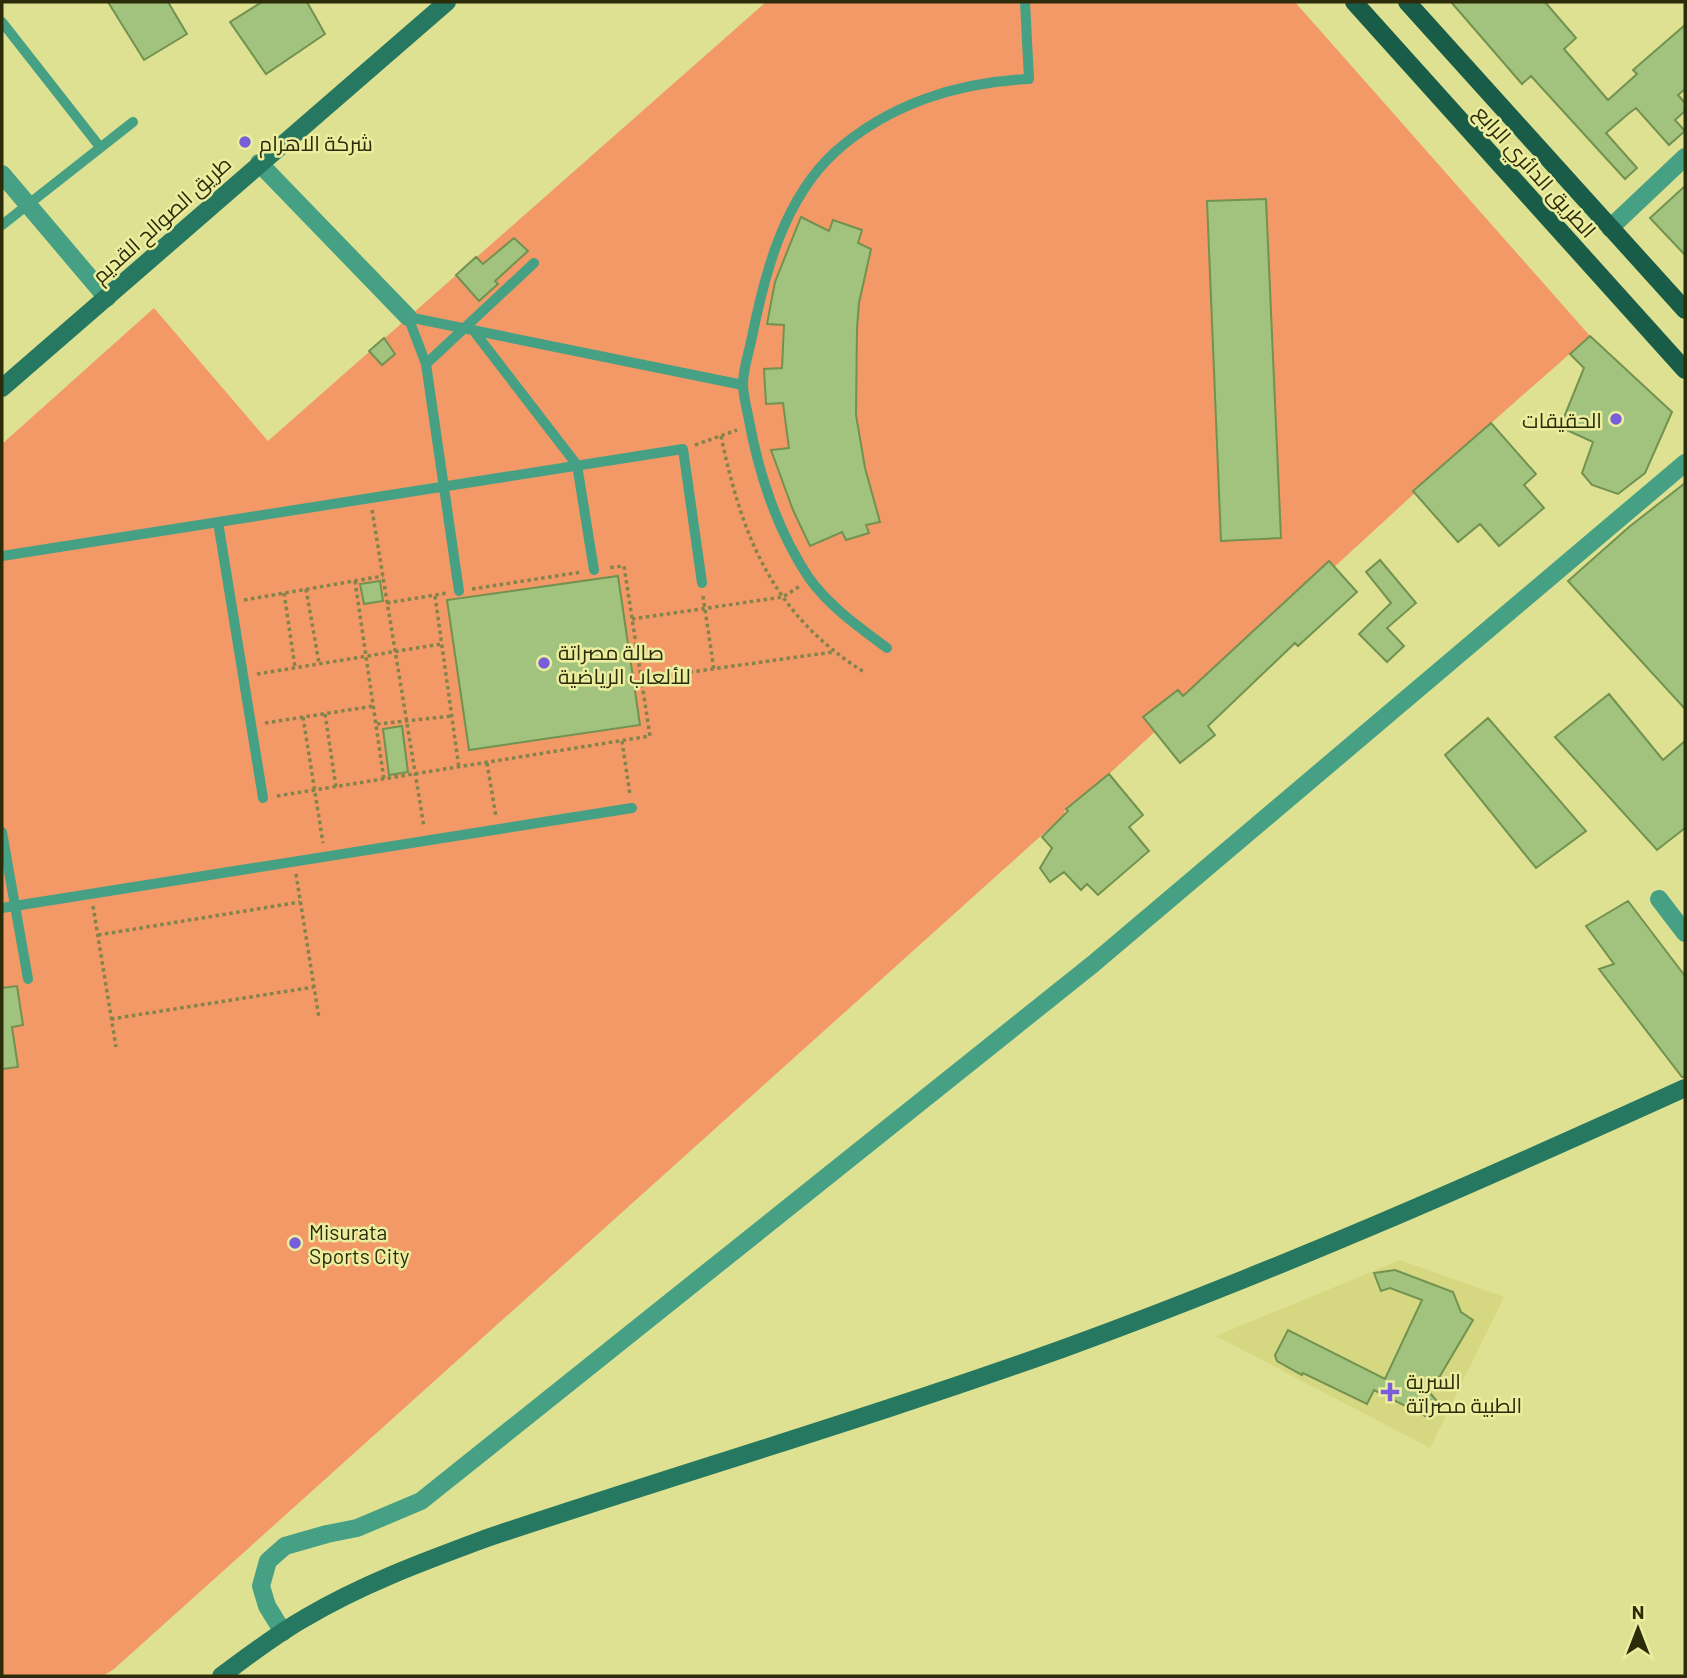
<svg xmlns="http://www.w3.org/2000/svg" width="1687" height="1678" viewBox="0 0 1687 1678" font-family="Barlow,Cairo,sans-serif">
	<rect width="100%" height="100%" fill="#dfe192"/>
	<path fill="#d5d781" d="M1400,1260L1504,1297L1430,1448L1216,1336Z"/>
	<path fill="#f29967" d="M766,2H1295L1590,336L1491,423L1109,774L1066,809L1062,817L114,1669L103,1676H2V444L154,308L268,441Z"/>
	<path fill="#a1c37e" stroke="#72924f" stroke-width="2" d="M108,2H168L187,34L144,60Z
		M262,2H307L325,34L266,74L230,22Z
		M1451,2H1545L1576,38L1564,49L1608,100L1637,74L1633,70L1685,25V89L1678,95L1685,103V111L1675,120L1685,131L1669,145L1636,108L1628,114L1606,133L1637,168L1625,179L1531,76L1522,84Z
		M1685,186V255L1650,218Z
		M1266,199L1281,538L1221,541L1207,201Z
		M801,217L829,231L833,220L862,230L858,243L871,249L859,303L857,328L856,415L865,468L880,522L866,525L869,533L846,540L842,532L810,546L793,510L771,450L789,448L783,403L766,404L764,369L782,368L784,325L767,324L775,282Z
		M514,238L528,251L495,281L498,284L479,301L456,275L476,257L483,264Z
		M1590,336L1672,412L1645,473L1618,494L1592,485L1582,473L1593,442L1560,427L1584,368L1570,354Z
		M384,338L395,354L382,365L369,351Z
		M1491,423L1536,474L1524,485L1544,508L1499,546L1480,524L1458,542L1413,491Z
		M1685,483V709L1568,581L1629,527Z
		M1380,560L1416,603L1387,628L1404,646L1387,662L1359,634L1391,603L1366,572Z
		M1329,561L1357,592L1298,646L1295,643L1208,726L1215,735L1180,763L1143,717L1178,690L1183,696Z
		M618,576L640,725L469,750L447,600Z
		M380,581L383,601L364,604L360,584Z
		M1609,694L1663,760L1685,741V828L1657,850L1555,737Z
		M1488,718L1586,831L1536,868L1445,755Z
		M402,726L408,772L389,775L383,729Z
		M1109,774L1143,815L1129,827L1149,851L1098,895L1087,884L1081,890L1064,872L1050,882L1040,868L1052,848L1042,837L1068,811L1066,809Z
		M1628,901L1685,976V1077H1682L1599,969L1614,964L1586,926Z
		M17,986L23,1025L12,1027L18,1067L2,1069V988Z
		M1395,1270L1453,1292L1461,1312L1473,1320L1430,1393L1436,1400L1427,1417L1374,1390L1367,1404L1303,1373L1302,1375L1277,1361L1275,1355L1288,1330L1385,1379L1422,1300L1390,1288L1381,1291L1374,1273Z"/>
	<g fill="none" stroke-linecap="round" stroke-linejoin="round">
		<path stroke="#83844c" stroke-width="3.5" stroke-dasharray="3.5 3.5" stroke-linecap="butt" d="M721,436C742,537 773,615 864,672
			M695,445L737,430
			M372,510L424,827
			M355,581L384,780
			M306,589L319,663
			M472,589L582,572
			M284,593L295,667
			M435,596L459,768
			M703,596L714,670
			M244,600L383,576
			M387,603L447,593
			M632,619L783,597L800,586
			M257,674L441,644
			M641,679L833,652
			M325,714L336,787
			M303,717L323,843
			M265,723L374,706
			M377,724L452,716
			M622,741L630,795
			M487,763L496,817
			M277,796L650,736L624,566L607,568
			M296,874L319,1018
			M93,906L116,1047
			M98,935L300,902
			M111,1019L314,987"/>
		<path stroke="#46a184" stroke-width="10" d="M2,22L100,147
			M2,225L133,122
			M408,317L743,385
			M408,317L426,364L459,591
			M473,330L577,465L594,570
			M426,364L534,263
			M218,522L263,798
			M2,556L683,449L702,583
			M887,648C859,627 830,607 809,578C777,530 758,472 748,415C746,406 743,394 743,384C743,369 749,352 752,337C765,272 784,199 835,152C889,104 958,82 1029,79L1025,2
			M2,832L28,979
			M2,908L632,808"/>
		<path stroke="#46a184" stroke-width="18" d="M259,163L408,317
			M2,174L107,298
			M1610,228L1685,157
			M1659,899L1685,933
			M283,1632L267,1606L261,1586L268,1561L285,1546L327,1534L357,1528L421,1501L1093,964L1685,463"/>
		<path stroke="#267960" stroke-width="18" d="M2,388L447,2
			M221,1676C248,1656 275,1635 305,1618C362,1584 425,1561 487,1538C678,1474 872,1417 1062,1349C1274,1272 1480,1181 1685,1088"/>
		<path stroke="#195c48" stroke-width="18" d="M1354,2L1685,370
			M1407,2L1685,310"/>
	</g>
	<g fill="#795ed9" stroke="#ecee9f" stroke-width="2.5">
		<circle cx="245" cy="142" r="7"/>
		<circle cx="1616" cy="419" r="7"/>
		<circle cx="544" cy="663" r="7"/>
		<circle cx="295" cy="1243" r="7"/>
		<path d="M1386.5 1381.5h7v7h7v7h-7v7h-7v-7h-7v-7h7z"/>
	</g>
	<g text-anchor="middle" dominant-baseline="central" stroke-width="5" stroke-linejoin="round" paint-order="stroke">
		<g font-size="21" fill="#2c2c0b" stroke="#ecee9f" text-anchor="start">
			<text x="259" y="142">شركة الاهرام</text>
			<text x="1602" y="419" text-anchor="end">الحقيقات</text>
			<text x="558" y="651">صالة مصراتة<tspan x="558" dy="24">للألعاب الرياضية</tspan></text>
			<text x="309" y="1231">Misurata<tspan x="309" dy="24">Sports City</tspan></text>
			<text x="1406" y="1380">السرية<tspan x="1406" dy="24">الطبية مصراتة</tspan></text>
		</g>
		<g font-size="21" fill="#2c2c0b" stroke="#ecee9f">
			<text transform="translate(1536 171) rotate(48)">الطريق الدائري الرابع</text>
			<text transform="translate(161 219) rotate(-42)">طريق الصوالح القديم</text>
		</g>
	</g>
	<rect width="1687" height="1678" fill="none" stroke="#2c2c0b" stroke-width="7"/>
	<g transform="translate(1638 1629)" stroke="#ecee9f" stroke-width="5" paint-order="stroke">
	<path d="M0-5L12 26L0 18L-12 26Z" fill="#2c2c0b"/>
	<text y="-10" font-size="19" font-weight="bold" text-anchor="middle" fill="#2c2c0b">N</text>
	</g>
</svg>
